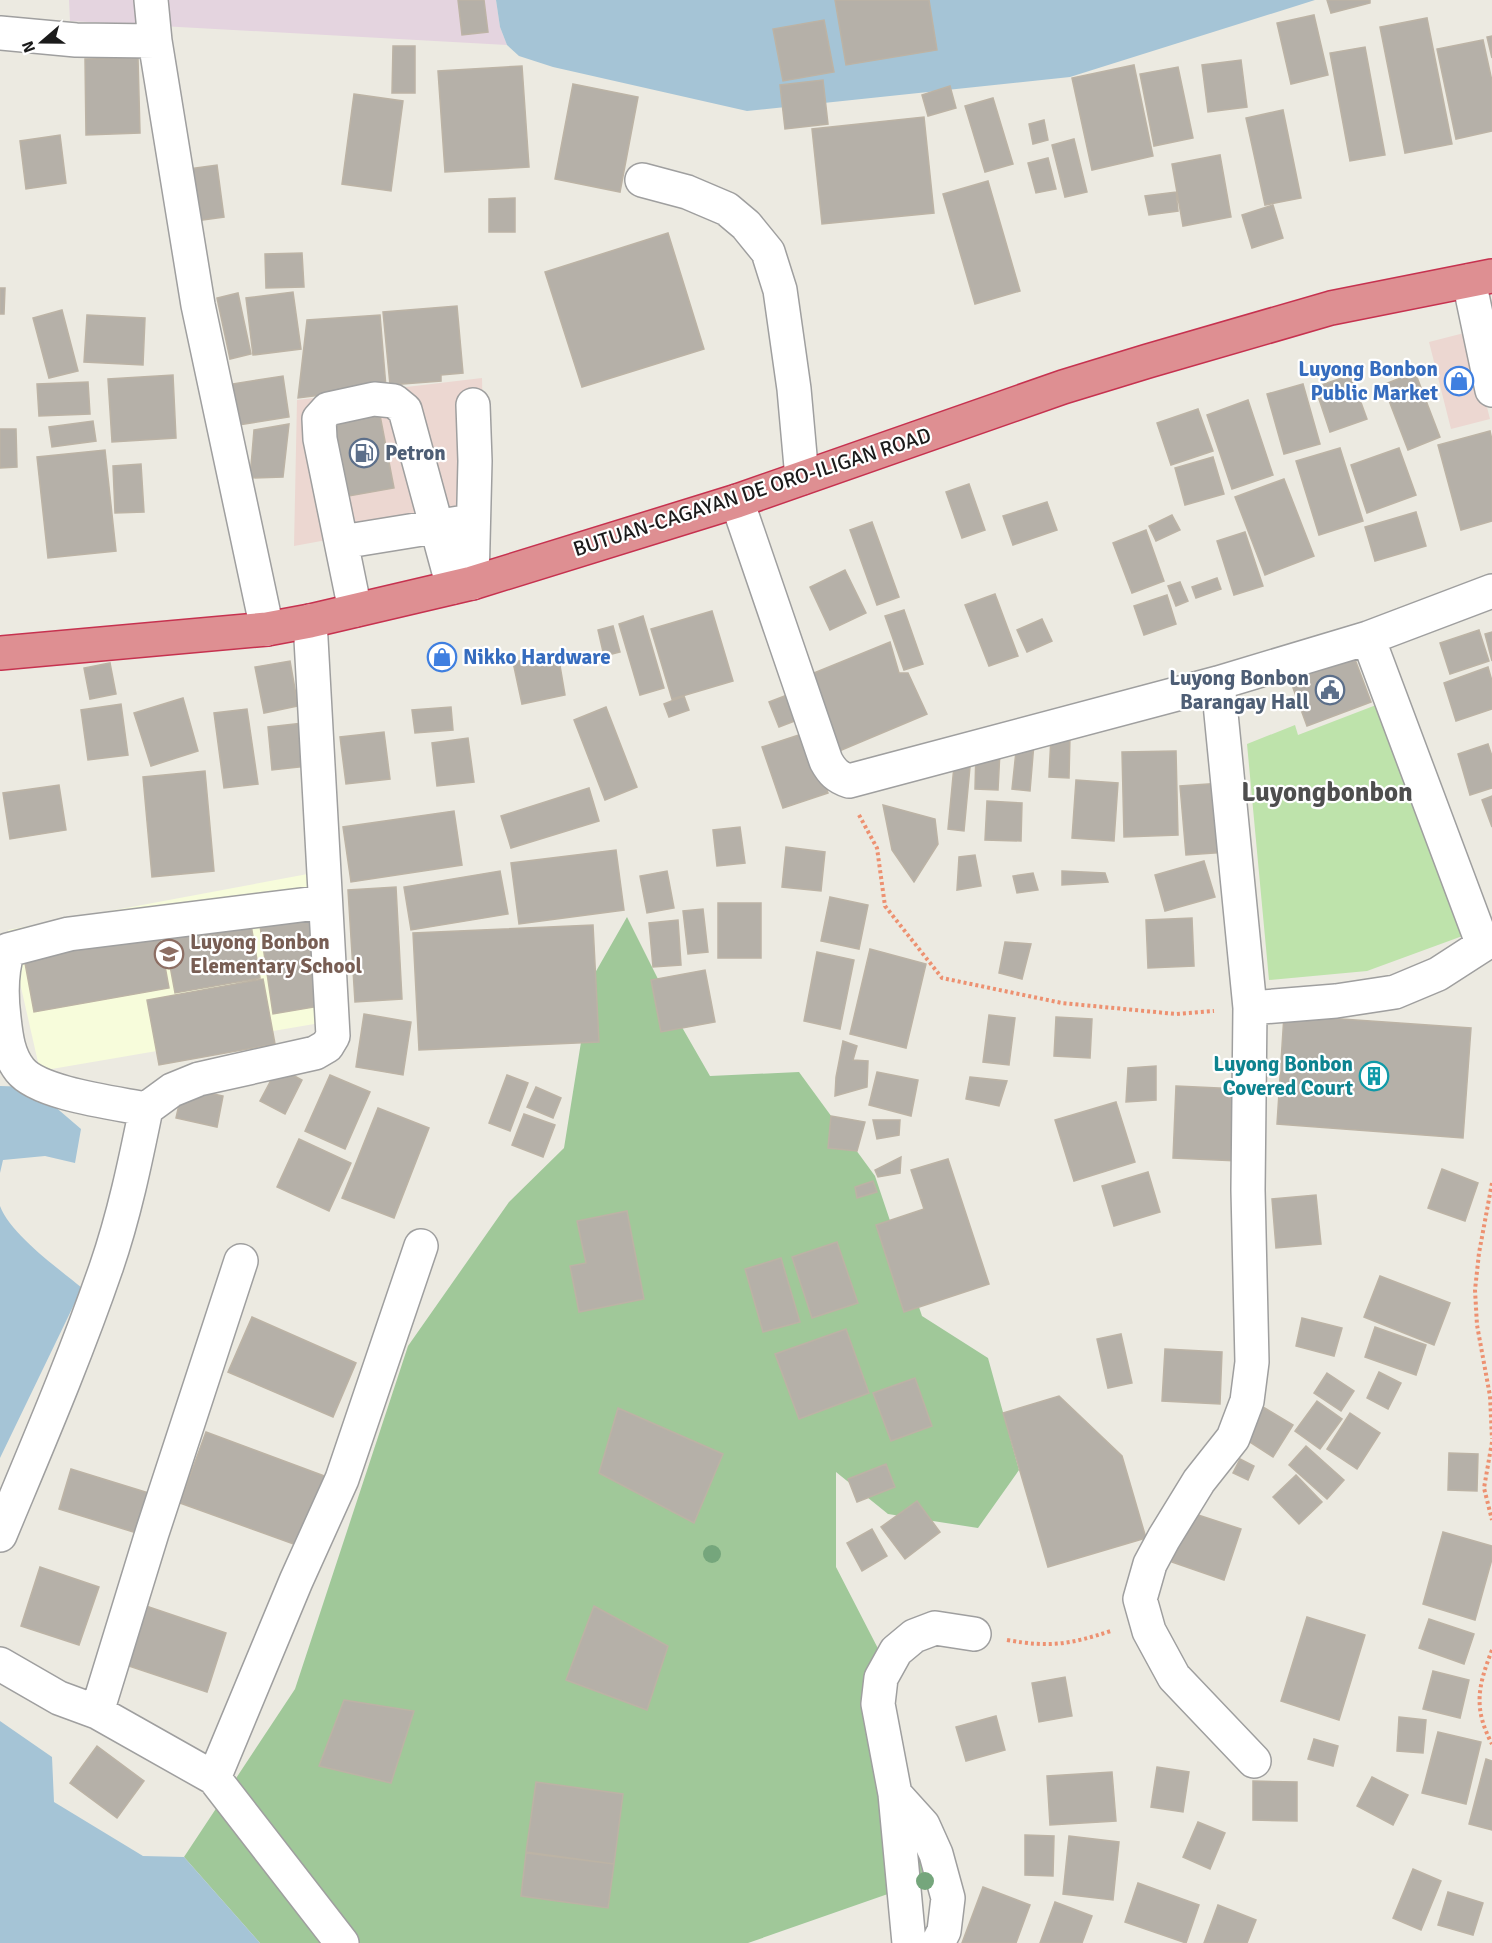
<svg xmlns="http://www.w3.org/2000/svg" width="1492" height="1943" viewBox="0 0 1492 1943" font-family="Signika,sans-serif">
	<rect width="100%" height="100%" fill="#eceae1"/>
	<path fill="#ecd7d1" d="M1468,332L1490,419L1451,429L1429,342Z
		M482,378L485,511L294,546L297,400Z"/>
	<path fill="#e4d4df" d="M69,0H496L500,27L507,45L70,21Z"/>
	<path fill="#f7fcdb" d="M313,873L326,1022L40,1071L8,930Z"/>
	<path fill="#bee3ab" d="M1384,702L1468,934L1367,971L1269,980L1247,744L1295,725L1298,735Z"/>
	<path fill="#a0c899" d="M627,917L683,1029L710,1076L799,1072L875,1176L922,1316L988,1358L1019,1470L978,1528L888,1514L836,1472V1567L887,1666L925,1881L748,1943H260L184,1857L295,1689L408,1346L509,1202L564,1148L591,980Z"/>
	<path fill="#a5c4d6" d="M496,0H1315L1070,77L747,111L553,67L519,56L507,45L500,27Z
		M0,1086L32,1087L81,1129L75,1163L45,1156L3,1160L0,1173Z
		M0,1206C11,1235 58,1268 82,1288L0,1458Z
		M0,1721L52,1757L54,1802L143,1856L184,1857L260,1943H0Z"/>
	<path fill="#b5b0a8" stroke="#bcb3a5" stroke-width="1.5" d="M458,0H484L488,32L462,35Z
		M835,0H929L937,50L846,65Z
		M1327,0H1370V3L1331,13Z
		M1314,15L1328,75L1291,84L1277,23Z
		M1427,18L1452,144L1405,153L1380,27Z
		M824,20L834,72L783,81L773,29Z
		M1492,36V58L1487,37Z
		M1483,40L1492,81V131L1456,139L1437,49Z
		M393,46H415V93H392Z
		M1365,47L1385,155L1350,161L1330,53Z
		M138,58L140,133L86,135L85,59Z
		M1241,60L1247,107L1208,112L1202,65Z
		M1134,65L1153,156L1092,170L1072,78Z
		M522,66L529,167L445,172L438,71Z
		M1178,67L1193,138L1154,146L1140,74Z
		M823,80L828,124L785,129L780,85Z
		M573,84L638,97L620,192L555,179Z
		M950,86L956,108L928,116L922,95Z
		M354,94L403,101L391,191L342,184Z
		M993,98L1013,164L985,172L965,106Z
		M1283,110L1301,198L1265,205L1246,118Z
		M924,117L934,213L822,224L812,129Z
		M1044,120L1048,140L1033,144L1029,124Z
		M60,135L66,183L26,189L20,141Z
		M1074,139L1087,192L1065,197L1052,145Z
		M1220,155L1231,217L1183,226L1172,164Z
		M1048,158L1056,189L1036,193L1028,163Z
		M217,165L224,217L196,221L189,169Z
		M988,181L1020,291L975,304L943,194Z
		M1176,192L1178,211L1149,215L1145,196Z
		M515,198V232H489V199Z
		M1273,205L1283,238L1252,248L1242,215Z
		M668,233L704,349L582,387L545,272Z
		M302,253L304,287L266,288L265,254Z
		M0,288H5L4,314H0Z
		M293,292L301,349L253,355L246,298Z
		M238,293L251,354L230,359L217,298Z
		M457,306L463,373L441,375V381L390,385L383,312Z
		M62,310L78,371L49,378L33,318Z
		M87,315L145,318L143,365L84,362Z
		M380,315L386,387L298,398L307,320Z
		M1415,372L1440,437L1408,450L1383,385Z
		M173,375L176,438L112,442L108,379Z
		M1351,375L1367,419L1330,432L1315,387Z
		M283,376L289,417L239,425L232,384Z
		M88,382L90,414L39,416L37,384Z
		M1303,384L1320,444L1284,454L1267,394Z
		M1248,400L1273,475L1232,489L1207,415Z
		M1198,409L1213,451L1171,465L1157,423Z
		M379,410L394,488L349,496L333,419Z
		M93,421L96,441L52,447L49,427Z
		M289,424L283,477L250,478L254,430Z
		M0,429H16L17,467L0,468Z
		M1490,431L1492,440V521L1461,530L1438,445Z
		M1340,448L1363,521L1319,535L1296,461Z
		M1399,448L1416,495L1367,513L1351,465Z
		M105,450L116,551L48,558L37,457Z
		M1213,457L1224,494L1185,505L1175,468Z
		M141,464L144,512L115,513L113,466Z
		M1284,479L1314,556L1265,575L1235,497Z
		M969,484L985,530L962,538L946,492Z
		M1047,502L1057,530L1013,545L1003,516Z
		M1416,512L1426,546L1375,561L1365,527Z
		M1172,515L1180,530L1156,541L1149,526Z
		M872,522L899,597L877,605L850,530Z
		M1146,530L1164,581L1132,593L1113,543Z
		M1245,532L1263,586L1234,595L1217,541Z
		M845,570L866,613L830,630L810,587Z
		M1217,578L1221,589L1196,598L1192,587Z
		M1180,582L1188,601L1176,606L1168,586Z
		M995,594L1018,656L989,666L965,605Z
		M1167,595L1176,624L1144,635L1134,606Z
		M904,610L923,664L904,670L885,616Z
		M712,611L733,681L672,699L651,629Z
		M643,616L664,688L640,695L619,624Z
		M1042,619L1052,641L1027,652L1017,630Z
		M613,626L620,652L604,656L598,630Z
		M1479,630L1489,661L1450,674L1440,643Z
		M1492,632V661L1485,634Z
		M890,642L899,673H908L927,714L837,752L814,673Z
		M558,654L565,695L522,704L513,662Z
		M1353,654L1371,702L1307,726L1289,677Z
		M290,661L298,706L264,713L255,667Z
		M110,663L116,694L90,699L84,668Z
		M1488,667L1492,681V709L1456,721L1444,683Z
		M795,692L805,717L779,727L769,702Z
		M684,696L689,710L669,717L664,704Z
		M183,698L198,751L151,766L134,713Z
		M121,704L128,755L88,760L81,710Z
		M451,707L453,730L415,733L412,710Z
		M606,707L637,787L605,800L574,720Z
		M247,709L258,784L224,788L214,713Z
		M312,722L317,765L272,770L268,727Z
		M384,732L390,779L346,784L340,737Z
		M808,732L828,793L783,808L762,747Z
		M1051,736H1070L1069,778L1049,777Z
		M468,738L474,782L437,786L432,743Z
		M1017,742L1034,743L1030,791L1012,789Z
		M1488,744L1492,756V788L1470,795L1458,754Z
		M976,750L1000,751L998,790L975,789Z
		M1176,751L1178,835L1124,837L1122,752Z
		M954,766L970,767L964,831L948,829Z
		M205,771L214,871L152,877L143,777Z
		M1076,780L1118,783L1114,841L1072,838Z
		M1222,783L1228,852L1186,855L1180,786Z
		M59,785L66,830L10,839L3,793Z
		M589,788L599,821L511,848L501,816Z
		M1492,796V827L1482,800Z
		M987,801L1022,803L1021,841L985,840Z
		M883,805L935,819L938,844L914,882L892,850Z
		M454,811L462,865L351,882L343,827Z
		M740,827L745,863L717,866L713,830Z
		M786,847L825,852L821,891L782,887Z
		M616,850L624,910L519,924L511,863Z
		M975,855L981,886L957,890L959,857Z
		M1204,861L1215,897L1165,911L1155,875Z
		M500,871L508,914L411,930L404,887Z
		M667,871L674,908L647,913L640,876Z
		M1062,871L1105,873L1108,882L1062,885Z
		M1033,873L1038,890L1017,893L1013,876Z
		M396,887L402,999L355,1002L348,890Z
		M830,897L868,905L859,949L821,941Z
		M718,903H761V958H718Z
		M703,909L708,952L688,954L683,911Z
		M311,911L326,1005L273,1014L259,919Z
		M249,913L260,978L175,993L163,928Z
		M1192,918L1194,966L1148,968L1146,920Z
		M678,920L681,965L653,967L649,923Z
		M593,925L599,1042L419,1050L413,933Z
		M158,928L169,988L34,1012L23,952Z
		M1005,942L1031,944L1022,979L999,973Z
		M870,949L926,964L906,1048L850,1034Z
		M817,952L854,960L840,1029L804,1021Z
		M705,970L715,1022L661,1032L651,980Z
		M263,979L275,1044L159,1065L147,1000Z
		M364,1014L411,1022L403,1075L356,1067Z
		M989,1015L1015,1018L1009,1065L983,1062Z
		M1284,1015L1471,1028L1463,1138L1277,1124Z
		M1056,1017L1092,1019L1090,1058L1054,1056Z
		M843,1041L857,1046L853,1060L868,1061L867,1087L835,1096L836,1077Z
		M1156,1066V1100L1126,1102L1128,1068Z
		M278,1067L302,1080L285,1114L260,1101Z
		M877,1072L918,1080L911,1116L869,1105Z
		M330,1075L370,1092L345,1149L305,1131Z
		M507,1075L528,1083L510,1131L489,1123Z
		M970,1077L1007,1081L999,1106L966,1099Z
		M1176,1086L1240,1089L1238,1161L1173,1158Z
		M183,1087L223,1096L217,1127L176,1118Z
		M536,1087L561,1098L553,1118L527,1107Z
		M1116,1102L1135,1162L1074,1181L1055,1120Z
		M378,1108L429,1128L394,1218L342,1198Z
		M524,1114L555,1125L543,1157L512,1145Z
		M831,1116L865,1122L857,1151L828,1148Z
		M873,1120H900L899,1135L877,1139Z
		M299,1139L351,1163L329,1211L277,1187Z
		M901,1157L900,1173L878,1177L875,1170Z
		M948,1159L989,1284L904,1312L876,1225L924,1209L911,1170Z
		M1442,1169L1478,1183L1465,1221L1428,1208Z
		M1148,1172L1160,1212L1114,1226L1102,1186Z
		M873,1181L877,1192L857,1198L855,1187Z
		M1316,1195L1321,1244L1276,1248L1272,1199Z
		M627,1211L644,1299L579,1312L570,1266L586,1263L577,1221Z
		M837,1242L858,1303L812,1318L792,1257Z
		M781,1258L800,1322L763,1332L745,1269Z
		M1380,1276L1450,1303L1434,1345L1364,1317Z
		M252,1317L356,1363L333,1417L228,1372Z
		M1302,1318L1342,1328L1334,1356L1296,1346Z
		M1375,1327L1426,1345L1416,1375L1365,1357Z
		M846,1329L869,1393L799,1419L775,1354Z
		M1121,1334L1132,1383L1108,1388L1097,1339Z
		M1165,1349L1222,1352L1220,1404L1162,1401Z
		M1379,1372L1401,1383L1388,1409L1367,1398Z
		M1327,1373L1354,1391L1341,1411L1314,1393Z
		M915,1378L932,1426L891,1441L873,1393Z
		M1059,1396L1122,1456L1146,1538L1048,1567L1003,1413Z
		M1317,1401L1342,1419L1320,1449L1295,1431Z
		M1258,1404L1293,1425L1273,1457L1239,1435Z
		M618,1408L723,1454L694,1523L599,1473Z
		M1350,1413L1380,1433L1357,1469L1327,1449Z
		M206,1432L327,1477L302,1547L180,1503Z
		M1306,1446L1344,1480L1327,1499L1289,1465Z
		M1449,1453L1478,1454L1477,1491L1448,1490Z
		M1240,1459L1254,1466L1248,1480L1233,1473Z
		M886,1464L895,1487L857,1502L848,1479Z
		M71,1469L152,1494L140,1534L59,1509Z
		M1296,1475L1322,1502L1299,1524L1273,1497Z
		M917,1501L940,1532L905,1559L881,1527Z
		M1189,1512L1241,1529L1224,1580L1172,1562Z
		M872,1529L887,1556L862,1571L847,1543Z
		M1443,1532L1492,1546V1559L1475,1620L1423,1604Z
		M40,1567L99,1587L79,1645L21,1626Z
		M146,1606L226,1633L207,1692L126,1665Z
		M594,1606L668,1646L647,1710L566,1680Z
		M1307,1617L1365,1635L1339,1720L1281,1701Z
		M1429,1619L1474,1634L1464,1664L1419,1648Z
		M1433,1671L1469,1680L1460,1718L1423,1709Z
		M1065,1677L1072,1716L1039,1722L1032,1683Z
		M344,1700L414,1711L391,1783L319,1766Z
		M996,1716L1005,1750L966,1761L956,1727Z
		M1399,1717L1426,1720L1423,1753L1397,1751Z
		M1438,1732L1481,1742L1466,1804L1422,1793Z
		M1314,1739L1338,1746L1333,1766L1308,1759Z
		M97,1746L144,1781L117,1818L70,1783Z
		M1486,1759L1492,1761V1830L1469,1824Z
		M1157,1767L1189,1772L1183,1812L1151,1807Z
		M1112,1772L1116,1821L1050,1825L1047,1776Z
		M1372,1777L1408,1795L1393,1825L1357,1806Z
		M1253,1781L1297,1782V1821L1253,1820Z
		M536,1782L623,1794L614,1864L526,1852Z
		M1198,1822L1225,1833L1210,1869L1183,1857Z
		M1025,1835L1054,1836L1053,1876L1025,1875Z
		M1069,1836L1119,1842L1113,1900L1063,1894Z
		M526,1853L614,1864L608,1908L521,1896Z
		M1413,1869L1441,1881L1421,1930L1393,1918Z
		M1138,1883L1199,1905L1186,1943L1125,1922Z
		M983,1887L1030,1905L1016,1943H962Z
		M1448,1892L1483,1903L1473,1935L1438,1925Z
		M1055,1902L1092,1916L1082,1943H1040Z
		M1218,1905L1256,1920L1247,1943H1204Z"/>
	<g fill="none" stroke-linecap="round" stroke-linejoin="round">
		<g stroke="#9f9f9f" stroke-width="36">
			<path id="minor" d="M151,0L155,41L198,305L267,629
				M0,33L76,40L155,41
				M642,180L687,192L727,209L746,225L768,252L780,290L794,389L802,478
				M1469,281L1492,390
				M737,501L826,761C832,772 837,777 849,781L1218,683L1368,638L1492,591
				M342,542L459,523
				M472,583L475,461L473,405
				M355,610L320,439L319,419L328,409L374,399L394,401L405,410L453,587
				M1368,638L1483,945
				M1218,683L1250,1008L1248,1190L1252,1362L1247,1401L1233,1438L1199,1481L1164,1538L1150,1564L1140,1599L1149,1631L1174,1677L1254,1761
				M1250,1008L1336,1001L1395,992L1438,974L1492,939
				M146,1109C116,1103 39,1094 20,1070C8,1055 6,1036 4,1018C1,995 1,972 8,950L69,934L325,902
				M0,1535C37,1446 75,1358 106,1268C124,1216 135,1163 146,1109L172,1090L199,1079L315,1053L327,1046L333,1036L310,621
				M0,1664L59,1698L97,1712L214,1778L342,1943
				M97,1712L152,1533L241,1261
				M214,1778L296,1581L342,1479L421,1246
				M895,1794L923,1825L936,1854L948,1898L944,1931L938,1943
				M909,1943L895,1794L878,1704L881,1678L896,1651L914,1636L935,1628L974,1634"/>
		</g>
		<g stroke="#c6324f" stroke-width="36">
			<path id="highway" d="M0,653L267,629L310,621L472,583L737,501L1063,387L1148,361L1331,308L1492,276"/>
		</g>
		<path stroke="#ed9171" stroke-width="4" stroke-dasharray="3 3" stroke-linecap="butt" d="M859,815L877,848L885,906L942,978L1062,1003L1176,1014L1214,1011
			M1492,1183L1479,1253L1475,1290L1477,1325L1490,1396L1492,1439
			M1492,1442L1484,1488L1492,1520
			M1007,1640C1051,1648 1070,1644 1111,1631
			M1492,1650C1478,1686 1473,1708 1492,1744"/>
		<use href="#minor" stroke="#fff" stroke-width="33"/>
		<use href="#highway" stroke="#de8f92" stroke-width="33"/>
	</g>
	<g fill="#75a67c">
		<circle cx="712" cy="1554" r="9"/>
		<circle cx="925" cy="1881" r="9"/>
	</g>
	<defs>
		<g id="shop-ring" transform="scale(1.5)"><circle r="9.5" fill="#fff" stroke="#3f7fe0" stroke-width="1.5"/><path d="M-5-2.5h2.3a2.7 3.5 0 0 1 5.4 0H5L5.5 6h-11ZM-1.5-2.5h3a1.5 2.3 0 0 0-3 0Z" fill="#3f7fe0"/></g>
		<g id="fuel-ring" transform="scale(1.5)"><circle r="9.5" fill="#fff" stroke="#5c6f8a" stroke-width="1.5"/><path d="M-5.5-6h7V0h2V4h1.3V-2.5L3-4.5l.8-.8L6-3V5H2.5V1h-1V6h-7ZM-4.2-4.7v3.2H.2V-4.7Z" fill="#5c6f8a"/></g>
		<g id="civic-ring" transform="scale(1.5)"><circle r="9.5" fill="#fff" stroke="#5c6f8a" stroke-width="1.5"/><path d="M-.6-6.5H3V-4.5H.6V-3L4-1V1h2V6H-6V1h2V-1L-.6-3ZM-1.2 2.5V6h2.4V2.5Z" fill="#5c6f8a"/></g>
		<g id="school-ring" transform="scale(1.5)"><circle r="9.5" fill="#fff" stroke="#8d6e63" stroke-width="1.5"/><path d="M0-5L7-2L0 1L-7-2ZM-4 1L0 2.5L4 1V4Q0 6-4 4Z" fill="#8d6e63"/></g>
		<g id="building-ring" transform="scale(1.5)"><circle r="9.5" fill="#fff" stroke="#0f9aa8" stroke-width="1.5"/><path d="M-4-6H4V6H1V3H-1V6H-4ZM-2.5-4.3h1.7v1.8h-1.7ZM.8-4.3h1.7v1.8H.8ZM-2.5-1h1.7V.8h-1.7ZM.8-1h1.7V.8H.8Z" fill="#0f9aa8"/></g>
	</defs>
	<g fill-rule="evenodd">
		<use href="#shop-ring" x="1459" y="381"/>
		<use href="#fuel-ring" x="364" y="453"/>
		<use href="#shop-ring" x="442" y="657"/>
		<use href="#civic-ring" x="1330" y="690"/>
		<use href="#school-ring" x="169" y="954"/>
		<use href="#building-ring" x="1374" y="1076"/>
	</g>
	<g text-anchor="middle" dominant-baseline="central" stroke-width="4.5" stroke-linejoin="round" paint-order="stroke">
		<g font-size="21" font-weight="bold" fill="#366cbe" stroke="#fff" text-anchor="end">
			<text x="1438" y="369">Luyong Bonbon<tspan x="1438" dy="24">Public Market</tspan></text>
			<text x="463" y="657" text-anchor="start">Nikko Hardware</text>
		</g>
		<g font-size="21" font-weight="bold" fill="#4e5e75" stroke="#fff" text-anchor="start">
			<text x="385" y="453">Petron</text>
			<text x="1309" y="678" text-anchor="end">Luyong Bonbon<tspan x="1309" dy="24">Barangay Hall</tspan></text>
		</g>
		<g font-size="21" fill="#1b1b1b" stroke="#fff">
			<text transform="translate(752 492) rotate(-18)">BUTUAN-CAGAYAN DE ORO-ILIGAN ROAD</text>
		</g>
		<g font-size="21" font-weight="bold" fill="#785e54" stroke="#fff" text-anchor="start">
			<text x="190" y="942">Luyong Bonbon<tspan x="190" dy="24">Elementary School</tspan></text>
		</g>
		<g font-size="21" font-weight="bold" fill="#0d838f" stroke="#fff" text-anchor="end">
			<text x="1353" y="1064">Luyong Bonbon<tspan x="1353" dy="24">Covered Court</tspan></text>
		</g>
		<g font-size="27" font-weight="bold" fill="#4e4e4e" stroke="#fff">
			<text x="1327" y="792">Luyongbonbon</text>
		</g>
	</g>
	<g transform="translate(42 42) rotate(250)" stroke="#ffffff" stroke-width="4.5" paint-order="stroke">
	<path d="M0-4.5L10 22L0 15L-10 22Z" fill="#1b1b1b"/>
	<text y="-9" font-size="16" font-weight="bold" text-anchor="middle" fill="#1b1b1b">N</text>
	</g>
</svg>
